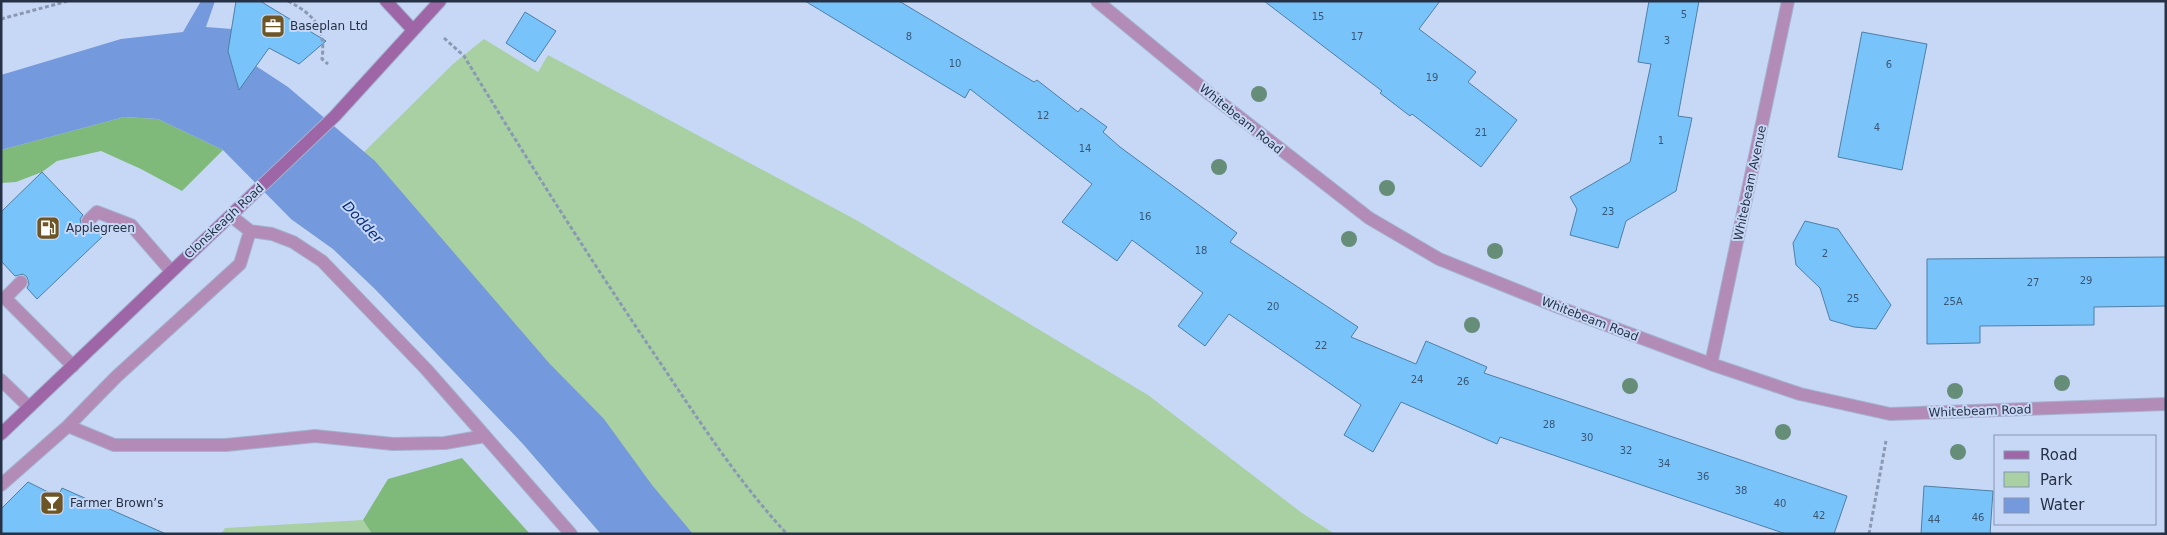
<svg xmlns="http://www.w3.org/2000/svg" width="2167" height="535" viewBox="0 0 2167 535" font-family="'DejaVu Sans',sans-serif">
	<rect width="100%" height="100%" fill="#c7d8f6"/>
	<path fill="#a8d0a3" d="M484,39L538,72L548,55L858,221L1148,395L1302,513L1335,534H601L523,444L376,290L333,249L291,219L364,152L453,64Z
		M363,520L372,534H221L225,528Z"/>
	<path fill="#7fba7a" d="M124,117L158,119L223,150L182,191L141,169L101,151L57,161L42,172L16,182L1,183V150Z
		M462,458L530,534H372L363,520L388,479Z"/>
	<path fill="#7499dc" d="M201,1H215L206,27L232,29L256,66L288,87L375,161L549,363L604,419L652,485L693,534H601L523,444L376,290L333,249L291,219L223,150L158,119L124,117L1,150V75L121,39L183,32Z"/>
	<path fill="#79c3fb" stroke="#4f7fa4" d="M236,1H260L326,41L299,64L269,48L239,90L228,51Z
		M805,1H899L1034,82L1037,80L1078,112L1081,108L1107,127L1103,132L1120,147L1237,233L1230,242L1358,327L1351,337L1416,364L1426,341L1487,367L1484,373L1847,496L1834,534H1786L1500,437L1497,444L1401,402L1373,452L1344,435L1361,405L1229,314L1205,346L1178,326L1203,293L1132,240L1117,261L1062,222L1092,184L970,89L965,98Z
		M1264,1H1440L1419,29L1476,72L1468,82L1517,120L1481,167L1412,114L1410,116L1380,93L1382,91Z
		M1649,1H1699L1678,116L1692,118L1676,191L1626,221L1618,248L1570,235L1577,209L1570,197L1630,162L1651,64L1638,62Z
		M525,12L556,31L535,62L506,43Z
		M1862,32L1927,44L1902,170L1838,157Z
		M42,172L83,215L80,219L82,226L86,229L94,227L103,236L37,299L27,288L29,284L27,277L23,274L15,276L1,261V212Z
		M1805,221L1838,229L1891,305L1876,329L1854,327L1830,320L1820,288L1796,265L1793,243Z
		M2166,257V306L2094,307V325L1980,326V343L1927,344V259Z
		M28,482L58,497L62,488L166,534H1V509Z
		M1924,486L1993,491L1990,534H1921Z"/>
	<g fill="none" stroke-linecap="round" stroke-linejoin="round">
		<g stroke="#a4b3cf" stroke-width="14">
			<path id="lane" d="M88,221L97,212L131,225L171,271
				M250,231L272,234L293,242L322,261L426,369L485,436
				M21,282L5,298L73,366
				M1,380L29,407
				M68,426L114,445H226L315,436L393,444L445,443L485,436L571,534
				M1,485L68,426L116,377L240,264L250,231L231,216"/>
		</g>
		<g stroke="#a4b3cf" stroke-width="14">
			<path id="street" d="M1097,1L1211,95L1369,218L1439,259L1558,307L1711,364L1800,394L1890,414L2166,404
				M1711,364L1788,1"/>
		</g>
		<g stroke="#a4b3cf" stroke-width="14">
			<path id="secondary" d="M386,1L413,30
				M1,434L335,116L440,1"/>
		</g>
		<path stroke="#8a99b3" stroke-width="3" stroke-dasharray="4 2.5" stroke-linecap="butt" d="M288,1C315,15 326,29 322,59L328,64
			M1,19L68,1
			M444,38L464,56C526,158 590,259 657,358C698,419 737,480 787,534
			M1869,534L1886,441"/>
		<use href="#lane" stroke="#b28cb7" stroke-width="12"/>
		<use href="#street" stroke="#b28cb7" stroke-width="12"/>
		<use href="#secondary" stroke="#9e66a6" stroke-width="12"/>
	</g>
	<g fill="#658d78">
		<circle cx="1259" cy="94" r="8"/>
		<circle cx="1219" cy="167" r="8"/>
		<circle cx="1387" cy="188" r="8"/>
		<circle cx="1349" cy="239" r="8"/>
		<circle cx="1495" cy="251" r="8"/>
		<circle cx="1472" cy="325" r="8"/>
		<circle cx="2062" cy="383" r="8"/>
		<circle cx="1630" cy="386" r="8"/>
		<circle cx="1955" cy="391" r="8"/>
		<circle cx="1783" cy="432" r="8"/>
		<circle cx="1958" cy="452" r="8"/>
	</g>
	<defs>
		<g id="office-square" transform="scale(1.25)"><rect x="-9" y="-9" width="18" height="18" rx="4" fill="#6d5525" stroke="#c7d8f6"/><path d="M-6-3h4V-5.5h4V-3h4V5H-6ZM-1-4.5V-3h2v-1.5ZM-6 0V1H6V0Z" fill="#fff"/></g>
		<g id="fuel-square" transform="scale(1.25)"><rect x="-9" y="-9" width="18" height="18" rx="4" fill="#6d5525" stroke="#c7d8f6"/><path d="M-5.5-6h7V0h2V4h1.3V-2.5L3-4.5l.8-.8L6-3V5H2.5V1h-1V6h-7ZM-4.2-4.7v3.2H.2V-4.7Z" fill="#fff"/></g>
		<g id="bar-square" transform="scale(1.25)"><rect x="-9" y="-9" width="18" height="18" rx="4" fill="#6d5525" stroke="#c7d8f6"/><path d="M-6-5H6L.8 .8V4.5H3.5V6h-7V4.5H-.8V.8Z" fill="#fff"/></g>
	</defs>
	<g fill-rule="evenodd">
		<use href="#office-square" x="273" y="26"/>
		<use href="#fuel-square" x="48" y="228"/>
		<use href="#bar-square" x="52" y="503"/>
	</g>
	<g text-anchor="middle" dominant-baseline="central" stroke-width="4" stroke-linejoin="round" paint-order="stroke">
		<g font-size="10" fill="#3b5672">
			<text x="1684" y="14">5</text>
			<text x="1318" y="16">15</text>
			<text x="909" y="36">8</text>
			<text x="1357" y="36">17</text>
			<text x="1667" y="40">3</text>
			<text x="955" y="63">10</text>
			<text x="1889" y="64">6</text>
			<text x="1432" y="77">19</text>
			<text x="1043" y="115">12</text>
			<text x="1877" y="127">4</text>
			<text x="1481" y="132">21</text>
			<text x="1661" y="140">1</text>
			<text x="1085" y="148">14</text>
			<text x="1608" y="211">23</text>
			<text x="1145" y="216">16</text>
			<text x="1201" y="250">18</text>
			<text x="1825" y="253">2</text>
			<text x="2086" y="280">29</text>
			<text x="2033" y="282">27</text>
			<text x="1853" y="298">25</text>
			<text x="1953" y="301">25A</text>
			<text x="1273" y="306">20</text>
			<text x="1321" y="345">22</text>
			<text x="1417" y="379">24</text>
			<text x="1463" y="381">26</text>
			<text x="1549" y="424">28</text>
			<text x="1587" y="437">30</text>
			<text x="1626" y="450">32</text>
			<text x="1664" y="463">34</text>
			<text x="1703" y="476">36</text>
			<text x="1741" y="490">38</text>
			<text x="1780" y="503">40</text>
			<text x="1819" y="515">42</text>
			<text x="1978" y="517">46</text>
			<text x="1934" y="519">44</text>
		</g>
		<g font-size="12" fill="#263145" stroke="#c7d8f6" text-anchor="start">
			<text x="290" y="26">Baseplan Ltd</text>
			<text x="66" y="228">Applegreen</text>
			<text x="70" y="503">Farmer Brown’s</text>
		</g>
		<g font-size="12" fill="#263145" stroke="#c7d8f6">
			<text transform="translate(1241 119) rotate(39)">Whitebeam Road</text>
			<text transform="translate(1750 183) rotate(-78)">Whitebeam Avenue</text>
			<text transform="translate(224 221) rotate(-43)">Clonskeagh Road</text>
			<text transform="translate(1590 319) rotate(21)">Whitebeam Road</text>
			<text transform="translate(1980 411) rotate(-2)">Whitebeam Road</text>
		</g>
		<g font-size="14" font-style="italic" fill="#092f7c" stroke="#c7d8f6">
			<text transform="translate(363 222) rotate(47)">Dodder</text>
		</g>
	</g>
	<rect width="2167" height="535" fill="none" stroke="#263145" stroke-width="5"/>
	<rect x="1994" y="435" width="162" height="90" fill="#c7d8f6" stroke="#8795af"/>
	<rect x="2004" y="451" width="25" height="8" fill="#9e66a6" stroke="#8795af"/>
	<text x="2040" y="460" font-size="15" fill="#263145">Road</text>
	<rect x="2004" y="472" width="25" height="15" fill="#a8d0a3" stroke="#8795af"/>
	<text x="2040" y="485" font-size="15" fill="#263145">Park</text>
	<rect x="2004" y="498" width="25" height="15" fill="#7499dc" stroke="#8795af"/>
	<text x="2040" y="510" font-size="15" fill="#263145">Water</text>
</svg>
